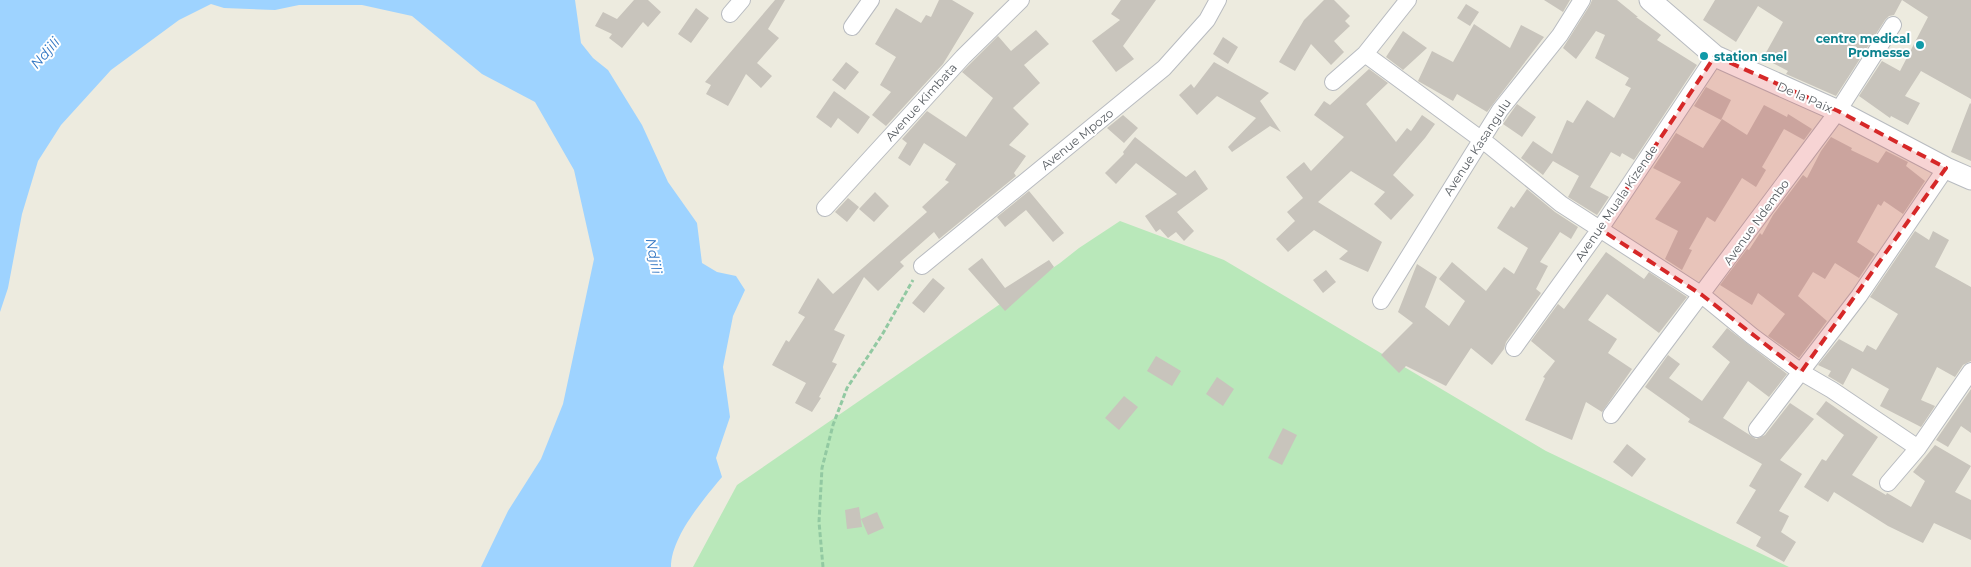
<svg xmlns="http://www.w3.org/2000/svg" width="1971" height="567" viewBox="0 0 1971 567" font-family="Montserrat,sans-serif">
	<rect width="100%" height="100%" fill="#edebdf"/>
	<path fill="#b9e8ba" d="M1120,221L1224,260L1546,451L1789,567H693L737,485L1060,263L1079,248Z"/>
	<path fill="#9ed3ff" d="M0,0H575L581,43L593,58L608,70L642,125L668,182L697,223L702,263L717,272L736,276L745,290L733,316L723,367L730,417L716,458L722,477C703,500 671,537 671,567H481L508,511L541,459L563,404L594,259L574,170L535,102L482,74L412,16L362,5H299L275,10L224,8L211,4L179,20L111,70L61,125L38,161L22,214L8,288L0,312Z"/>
	<path fill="#c8c4bc" d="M634,0H648L661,12L648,27L643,22L622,48L609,38L612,34L595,26L603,12L617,19Z
		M775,0H785L768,29L779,38L757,63L772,76L761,88L746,74L728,106L706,94L711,85L705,82Z
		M939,0H952L974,13L943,64L886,126L872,115L891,92L880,85L896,57L875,44L896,8L921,23L926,15L931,17Z
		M1121,0H1156L1123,46L1134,59L1116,72L1092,41L1120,20L1111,14Z
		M1324,0H1334L1350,16L1345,21L1350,26L1334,41L1344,52L1331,65L1311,44L1295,71L1279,62L1304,20Z
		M1544,0H1570L1563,12Z
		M1592,0H1617L1638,17H1636L1661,35L1657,40L1697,65L1634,160L1622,153L1620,157L1611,152L1590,187L1609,197L1597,215L1568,197L1579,176L1553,161L1543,175L1521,158L1533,141L1552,154L1567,120L1573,123L1587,100L1614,118L1631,88L1625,85L1629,78L1595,58L1605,35L1596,31L1576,59L1563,48L1590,5Z
		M1715,0H1902L1894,15L1889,16L1885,20L1836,96L1786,74L1788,71L1763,58L1783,22L1758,6L1736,42L1703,20Z
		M1902,0H1971V99L1921,71L1905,96L1920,103L1908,125L1891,116L1890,118L1859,96L1882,61L1900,71L1928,17Z
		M1466,4L1479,12L1470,26L1457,18Z
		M696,8L709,18L691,43L678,34Z
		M1474,24L1510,48L1521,25L1544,37L1487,112L1457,94L1453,101L1418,81L1432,51L1453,62Z
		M1036,30L1049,44L1024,65L1040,83L1013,108L1029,124L1009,145L1026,156L1014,173L1016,176L939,239L934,232L900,262L904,266L878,291L864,277L834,330L845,335L832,362L837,364L819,397L821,398L812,412L795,403L806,383L772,365L786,340L789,342L805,317L798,313L818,278L833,294L927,212L922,207L949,182L945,180L956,164L924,143L910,166L898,158L907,143L902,139L927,111L966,137L993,98L962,72L998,36L1011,51Z
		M1403,31L1427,48L1403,70L1386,57Z
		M1223,37L1238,47L1228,64L1213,54Z
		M846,62L859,72L845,90L832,80Z
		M1214,62L1269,93L1260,101L1281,132L1270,126L1232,152L1228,147L1256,118L1217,96L1197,115L1179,95L1191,84L1194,88Z
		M1369,69L1388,83L1366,104L1396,142L1407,128L1411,131L1422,115L1435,124L1425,138L1393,175L1414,195L1391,220L1374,204L1385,192L1351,171L1318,202L1382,242L1368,272L1339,259L1348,251L1314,230L1288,252L1276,239L1295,221L1287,212L1303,198L1286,177L1304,162L1311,171L1344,137L1314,115L1324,101L1330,105Z
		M1706,87L1731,100L1721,120L1694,106Z
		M834,91L870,117L858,134L838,118L831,128L816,117Z
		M1970,103L1971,104V161L1951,152Z
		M1517,104L1536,117L1522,137L1503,124Z
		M1764,105L1787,117L1788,114L1812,129L1804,140L1784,129L1762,167L1766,170L1756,187L1742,178L1715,222L1707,217L1689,249L1692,250L1682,270L1665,259L1678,231L1655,219L1681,182L1653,168L1676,133L1703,148L1722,119L1747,135Z
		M1123,115L1138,128L1124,143L1107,128Z
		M1135,137L1186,177L1195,170L1208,189L1177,212L1194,231L1184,241L1176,232L1168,238L1160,229L1156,232L1145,216L1177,194L1136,163L1116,184L1105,173L1124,154L1123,152Z
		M1831,137L1852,148L1851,150L1878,163L1886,151L1908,162L1906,166L1925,181L1903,214L1884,201L1881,206L1878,204L1857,242L1875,254L1859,278L1835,263L1825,279L1813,272L1798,296L1827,321L1799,358L1768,336L1785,314L1758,293L1752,305L1720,285L1747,249L1749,250L1760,233L1762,235L1773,215L1803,175L1807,178L1821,151Z
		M1527,189L1555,212L1578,227L1571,239L1560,232L1540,262L1548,266L1536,289L1541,293L1506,342L1504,349L1492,365L1471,348L1446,386L1406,366L1399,373L1381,355L1413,323L1398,312L1417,264L1437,277L1425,307L1449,326L1465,301L1439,279L1452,262L1486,291L1504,267L1514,274L1528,248L1497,228L1511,206L1514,208Z
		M1029,191L1064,233L1053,242L1026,210L1005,227L997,217Z
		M875,192L889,206L874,222L859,209Z
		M848,198L859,207L847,222L835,212Z
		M1915,231L1929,240L1933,231L1949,240L1935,267L1971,287V361L1963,365L1955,377L1937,367L1921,400L1935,406L1921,427L1880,406L1889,389L1852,368L1843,385L1828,376L1831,371L1818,365L1839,339L1863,352L1867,345L1876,350L1898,314L1870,297Z
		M1606,252L1644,279L1649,272L1687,297L1659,333L1607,294L1588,320L1617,339L1608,353L1632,369L1602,412L1586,402L1572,440L1525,420L1545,378L1543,377L1555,361L1531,341L1558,304L1564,309Z
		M982,258L1005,288L1049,260L1054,267L1005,311L968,269Z
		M1326,270L1336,282L1323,293L1313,280Z
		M933,278L945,288L924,313L912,303Z
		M1727,328L1787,374L1769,397L1748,381L1723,418L1756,439L1765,435L1790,403L1814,419L1780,460L1802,474L1779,511L1789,516L1781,532L1796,542L1784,562L1756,546L1761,537L1736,523L1756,490L1749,486L1762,464L1688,422L1690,419L1645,387L1668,355L1680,364L1669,378L1702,401L1730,362L1712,347Z
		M1156,356L1181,371L1172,386L1147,371Z
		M1217,377L1234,389L1223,406L1206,394Z
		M1971,389V433L1961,426L1948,447L1936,440Z
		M1124,396L1138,407L1119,430L1105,418Z
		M1826,401L1878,437L1852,475L1886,495L1887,493L1911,507L1925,481L1913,472L1935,445L1971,466L1955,492L1971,500V540L1934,523L1923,543L1888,526L1834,492L1828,502L1804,487L1822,459L1826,461L1844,435L1816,414Z
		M1283,428L1297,435L1282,465L1268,458Z
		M1627,444L1646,459L1632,477L1613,462Z
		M859,507L862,527L847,529L845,510Z
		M877,512L884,528L868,535L861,519Z"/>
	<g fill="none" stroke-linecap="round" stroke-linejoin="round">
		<g stroke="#b8bbc0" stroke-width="18">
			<path id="minor" d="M730,14L742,0
				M852,27L871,0
				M1365,54L1490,146L1561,204L1702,295L1752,336L1801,372L1832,390L1918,448
				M1333,82L1365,54L1408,0
				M825,208L963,57L1021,0
				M922,266L1164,68L1207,20L1218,0
				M1381,301L1500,110L1560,35L1582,0
				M1514,348L1600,229L1715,56
				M1611,415L1838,111L1893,25
				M1757,429L1859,296L1946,168
				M1888,483L1918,448L1971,371"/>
		</g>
		<g stroke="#b8bbc0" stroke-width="23">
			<path id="tertiary" d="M1650,0L1715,56L1838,111L1946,168L1971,179"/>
		</g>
		<path stroke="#92c9a2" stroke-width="3" stroke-dasharray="5 2.5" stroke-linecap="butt" d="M823,567L819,522L822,468L833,425L847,388L882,335L913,280"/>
		<use href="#minor" stroke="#fff" stroke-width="16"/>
		<use href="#tertiary" stroke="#fff" stroke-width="21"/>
	</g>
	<path fill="#d62828" fill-opacity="0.2" stroke="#d62828" stroke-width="4" stroke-dasharray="10 6" stroke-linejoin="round" d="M1715,56L1838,111L1946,168L1801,372L1702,295L1600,229Z"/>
	<g fill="#0f9aa8" stroke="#fff" stroke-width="2">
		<circle cx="1920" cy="45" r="5"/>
		<circle cx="1704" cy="56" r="5"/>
	</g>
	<g text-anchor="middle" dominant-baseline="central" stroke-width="4" stroke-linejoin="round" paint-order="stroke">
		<g font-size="12" font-weight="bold" fill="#0d838f" stroke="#fff" text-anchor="end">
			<text x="1910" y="38">centre medical<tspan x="1910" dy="14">Promesse</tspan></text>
			<text x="1714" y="56" text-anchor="start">station snel</text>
		</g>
		<g font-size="12" fill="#585d62" stroke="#fff">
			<text transform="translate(1805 97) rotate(24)">De la Paix</text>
			<text transform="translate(921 102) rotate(-48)">Avenue Kimbata</text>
			<text transform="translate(1077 139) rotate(-39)">Avenue Mpozo</text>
			<text transform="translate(1477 147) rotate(-57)">Avenue Kasangulu</text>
			<text transform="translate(1616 203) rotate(-56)">Avenue Muala Kizende</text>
			<text transform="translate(1756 222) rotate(-54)">Avenue Ndembo</text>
		</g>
		<g font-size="14" font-style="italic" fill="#3478c4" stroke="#fff">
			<text transform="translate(45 53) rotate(-49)">Ndjili</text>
			<text transform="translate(654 256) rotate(79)">Ndjili</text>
		</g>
	</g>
</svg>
